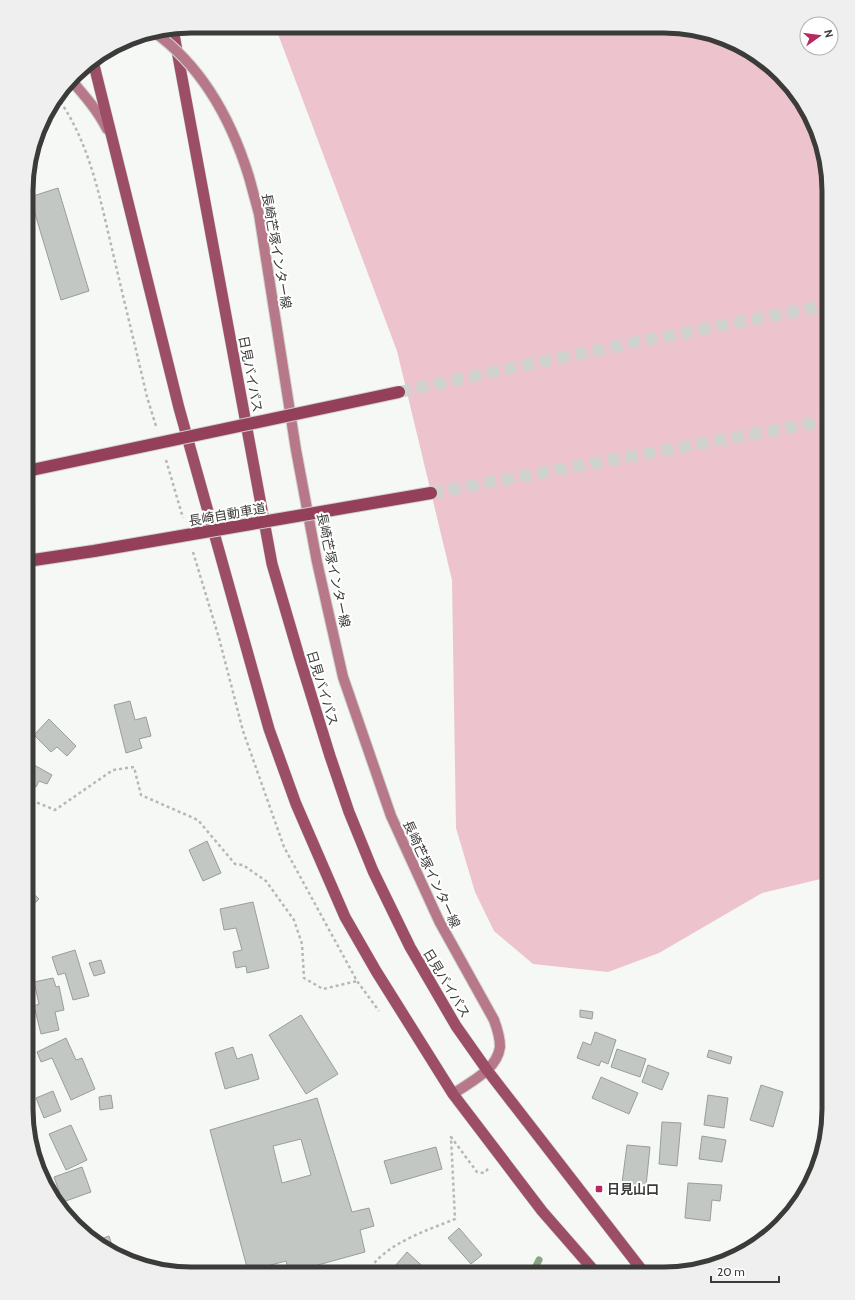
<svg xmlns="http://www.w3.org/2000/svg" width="855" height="1300" viewBox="0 0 855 1300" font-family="Cabin,'Noto Sans JP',sans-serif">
	<rect width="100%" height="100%" fill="#f5f8f4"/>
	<path fill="#edc3cd" d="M275,26L686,27L727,38L764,60L795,90L816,128L829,191V877L762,893L659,953L608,972L533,964L494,931L475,892L456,828L452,580L397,351Z"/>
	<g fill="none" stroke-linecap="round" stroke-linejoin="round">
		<path stroke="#8aa584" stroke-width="7" d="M532,1274L539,1260"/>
	</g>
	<path fill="#c3c7c3" stroke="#9a9d99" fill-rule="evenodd" d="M58,188L89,291L61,300L30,197Z
		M130,701L135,720L146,717L151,736L139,739L142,748L126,753L114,705Z
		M49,719L76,746L67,756L57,747L51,752L34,735Z
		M27,761L52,775L47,784L39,781L36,787L27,782Z
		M207,841L221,873L203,881L189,850Z
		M26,886L39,899L26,912Z
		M253,902L269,968L247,973L246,966L236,968L233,952L242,950L236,928L224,930L220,909Z
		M75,950L89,996L73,1000L65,973L58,975L52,957Z
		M101,960L105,973L94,976L89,963Z
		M53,978L56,987L59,986L64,1010L55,1012L59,1030L41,1034L34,1006L39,1004L34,982Z
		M26,983L29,999H26Z
		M580,1010L593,1012L592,1019L580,1017Z
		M301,1015L338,1074L306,1094L269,1035Z
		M595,1032L616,1040L608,1064L601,1061L599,1066L577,1058L583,1042L591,1045Z
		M66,1038L76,1060L82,1058L95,1089L71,1100L52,1058L41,1062L37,1052Z
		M233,1047L237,1059L252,1054L259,1079L225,1089L215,1053Z
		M617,1049L646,1059L640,1077L611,1067Z
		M709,1050L732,1057L730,1064L707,1057Z
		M648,1065L669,1073L662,1090L642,1082Z
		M601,1077L638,1093L629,1114L592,1098Z
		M761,1085L783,1092L773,1127L750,1120Z
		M53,1091L61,1111L44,1118L36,1098Z
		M111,1095L113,1108L100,1110L99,1097Z
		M708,1095L728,1098L724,1128L704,1125Z
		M317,1098L352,1212L369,1208L374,1226L360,1230L365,1252L289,1273L286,1261L248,1271L210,1130ZM301,1139L311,1175L282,1183L273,1146Z
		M662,1122L681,1123L677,1166L659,1164Z
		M71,1125L87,1160L66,1170L49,1134Z
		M702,1136L726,1140L722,1162L699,1159Z
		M627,1145L650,1147L646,1186L622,1183Z
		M436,1147L442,1169L391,1184L384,1161Z
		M82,1167L91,1192L63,1202L54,1177Z
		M688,1183L722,1185L720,1201L712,1200L710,1221L685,1218Z
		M459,1228L482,1255L471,1264L448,1238Z
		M109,1236L115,1254L93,1242Z
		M407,1252L430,1273H400L401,1272L395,1266Z"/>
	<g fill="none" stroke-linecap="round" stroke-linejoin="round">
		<path stroke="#d0d2cf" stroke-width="12" stroke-dasharray="12 6" stroke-linecap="butt" d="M399,392L631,343L829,305
			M431,493L829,420"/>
		<g stroke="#d0d2cf" stroke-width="12">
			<path id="secondary" d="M71,80C85,96 98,111 107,129
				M249,177L259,214L296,450L317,562L343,677L391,816L439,921L494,1020C497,1028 500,1038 500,1047C497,1070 470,1082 453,1094"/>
		</g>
		<g stroke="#d0d2cf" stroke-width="12">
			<path id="trunk" d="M173,29L272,564L299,656L330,756L349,812L373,871L410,947L456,1026L487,1070L645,1274
				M93,61L179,408L269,729L296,804L345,917L376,971L453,1094L542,1211L597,1274"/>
		</g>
		<path stroke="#b6b8b5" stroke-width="2.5" stroke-dasharray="3 3" stroke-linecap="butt" d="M57,97C90,142 100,199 113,253C124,301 136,349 147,397L156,426
			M166,460L183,518
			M193,552L219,638L243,731L284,847L357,981L379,1011
			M26,798L55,810L113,770L134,767L141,795L198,820L235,864L243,865L266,881L294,920L302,944L304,978L323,989L357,981
			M368,1273C381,1245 428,1230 455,1219L451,1137L477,1172L484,1173L489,1168"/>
		<use href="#secondary" stroke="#b7798a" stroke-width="10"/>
		<use href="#trunk" stroke="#9c4e66" stroke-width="11"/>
		<g stroke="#d0d2cf" stroke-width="12" stroke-linecap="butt">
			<path id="secondary-bridge" d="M154,32C203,67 232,122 249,177"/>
		</g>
		<g stroke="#d0d2cf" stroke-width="14" stroke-linecap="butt">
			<path id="motorway-bridge" d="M27,471L399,392
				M27,561L94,551L431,493"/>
		</g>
		<use href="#secondary-bridge" stroke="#b7798a" stroke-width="10"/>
		<use href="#motorway-bridge" stroke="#94405b" stroke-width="12"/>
	</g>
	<rect fill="#b62a61" stroke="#fff" stroke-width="1.5" x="595" y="1185" width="8" height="8" rx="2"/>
	<g text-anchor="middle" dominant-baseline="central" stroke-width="4" stroke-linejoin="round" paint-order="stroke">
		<g font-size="13" fill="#3b3c3a" stroke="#fff">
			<text transform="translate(277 251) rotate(80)">長崎芒塚インター線</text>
			<text transform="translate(251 374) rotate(79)">日見バイパス</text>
			<text transform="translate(227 514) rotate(-10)">長崎自動車道</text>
			<text transform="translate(334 570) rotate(78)">長崎芒塚インター線</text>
			<text transform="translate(323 688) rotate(73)">日見バイパス</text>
			<text transform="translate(432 874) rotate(65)">長崎芒塚インター線</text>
			<text transform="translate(447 983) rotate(59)">日見バイパス</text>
		</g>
		<g font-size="13" font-weight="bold" fill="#3b3c3a" stroke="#fff" text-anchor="start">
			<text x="607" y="1189">日見山口</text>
		</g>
	</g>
	<path d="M0 0H855V1300H0ZM191 33H664A158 158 0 0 1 822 191V1109A158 158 0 0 1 664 1267H191A158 158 0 0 1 33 1109V191A158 158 0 0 1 191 33Z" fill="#efefef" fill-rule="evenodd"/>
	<path fill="none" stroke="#3b3c3a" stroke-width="5" d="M191 33H664A158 158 0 0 1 822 191V1109A158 158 0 0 1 664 1267H191A158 158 0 0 1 33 1109V191A158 158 0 0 1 191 33Z"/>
	<g transform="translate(819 36) rotate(76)"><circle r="19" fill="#ffffff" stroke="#b1b1b0"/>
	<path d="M0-3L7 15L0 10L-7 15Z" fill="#b62a61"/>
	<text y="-6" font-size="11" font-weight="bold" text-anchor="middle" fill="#3b3c3a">N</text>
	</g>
	<path d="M711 1276v6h68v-6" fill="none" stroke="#3b3c3a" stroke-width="2"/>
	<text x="717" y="1276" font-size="12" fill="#3b3c3a" stroke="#ffffff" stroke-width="3" paint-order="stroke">20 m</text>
</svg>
